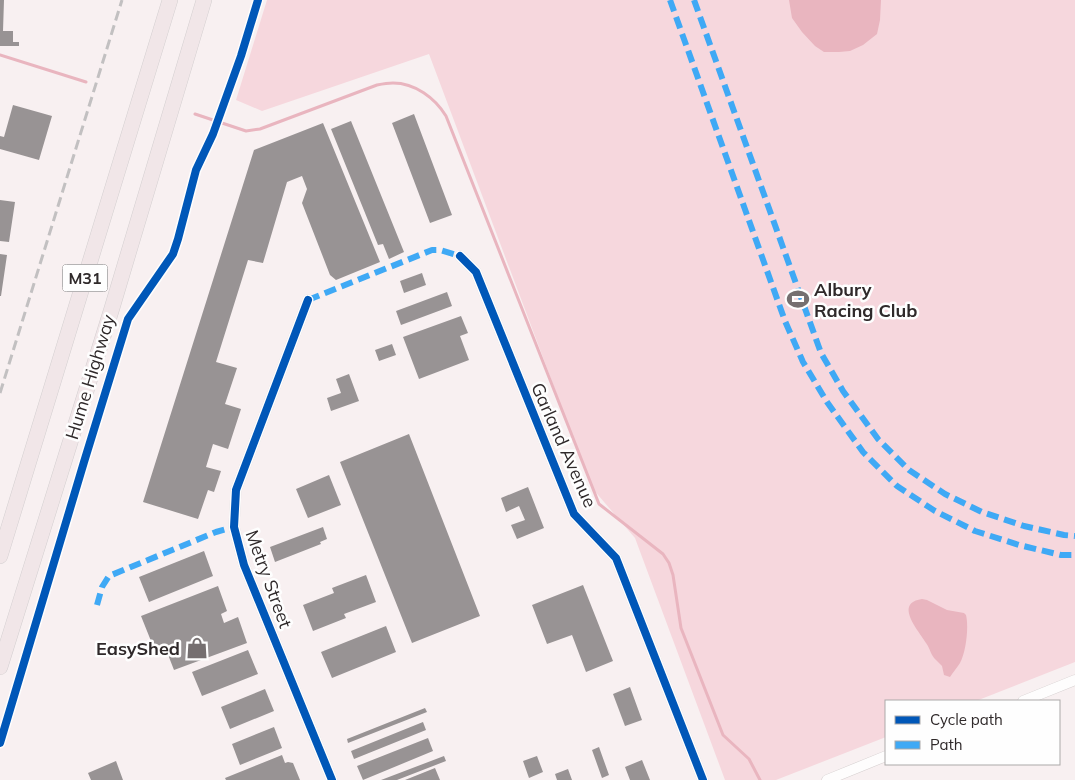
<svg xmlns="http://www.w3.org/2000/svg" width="1075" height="780" viewBox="0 0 1075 780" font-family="Mulish,sans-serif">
	<rect width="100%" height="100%" fill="#f8f0f1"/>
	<path fill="#f6d7dd" d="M267,0H1075V662L976,701H886V737L776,780H725L635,538L592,488L429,54L262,111L236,100Z"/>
	<path fill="#e9b5bf" d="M789,0H881L880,20L877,34L863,45L850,51L839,52H824L815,46L802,32L792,18Z
		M922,599L927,600L947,610L964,613L966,615C969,627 966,652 960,663C957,668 953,672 950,677L944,675L942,666C940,664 938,662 936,660C931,656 930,648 926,643C919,631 893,603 922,599Z"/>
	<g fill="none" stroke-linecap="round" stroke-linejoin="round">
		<path stroke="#e9b5bf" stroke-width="3" d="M0,55L86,82
			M195,114L246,131L260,129L377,85C382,84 388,83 393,83C415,83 435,98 446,116L599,504L663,554L669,563L673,575L681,628L723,735L749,759L760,780"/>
	</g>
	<path fill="#989394" d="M0,0H4L3,31H13V42H19V46H0Z
		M13,105L52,116L39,160L0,149V136L4,137Z
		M414,114L452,215L430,223L392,123Z
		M351,121L404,252L389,259L383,244L378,245L331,129Z
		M323,123L380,262L336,280L330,275L302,203L307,189L302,176L287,182L263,263L248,260L216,362L237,368L225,404L241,409L228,449L213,444L206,467L221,471L214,492L208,490L198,519L143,502L254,150Z
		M0,200L15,202L9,242L0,241Z
		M0,254L7,255L1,296H0Z
		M422,273L426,285L404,293L400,281Z
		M447,292L452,306L401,325L396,311Z
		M461,316L468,333L460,336L469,360L419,379L403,337Z
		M392,344L396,355L379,361L375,350Z
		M349,374L359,401L331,411L327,398L341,393L336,379Z
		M409,434L480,616L412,643L340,462Z
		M329,475L341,505L308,518L296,489Z
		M528,487L544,528L517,539L511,525L525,520L519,506L506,512L501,498Z
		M323,527L327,539L320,542L321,544L275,562L270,547Z
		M204,551L213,576L149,602L139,577Z
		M366,575L376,602L344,614L346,618L313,631L303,605L334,593L332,588Z
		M583,585L613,661L586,672L572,635L547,644L532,605Z
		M218,586L227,611L221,614L224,623L238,617L247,643L174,670L165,647L155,651L141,616Z
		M386,626L396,652L332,678L321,652Z
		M248,650L258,674L202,696L192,672Z
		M630,687L642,720L625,726L613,694Z
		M265,689L274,711L230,729L221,707Z
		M425,708L427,712L348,743L347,739Z
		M423,722L426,730L354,759L351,751Z
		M274,727L282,748L240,765L232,744Z
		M428,738L433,751L363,780L357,766Z
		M599,747L609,775L602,778L592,750Z
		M282,755L285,763L288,762L293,763L300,780H226L225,778Z
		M444,756L446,761L397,780H381Z
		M537,756L543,772L529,778L523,761Z
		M642,760L650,780H630L625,767Z
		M116,761L123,780H91L88,773Z
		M435,768L440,780H405Z
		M568,769L572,780H557L555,774Z"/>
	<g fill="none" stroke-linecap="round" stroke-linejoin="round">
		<g stroke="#d4cece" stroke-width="11">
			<path id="minor" d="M460,256L476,272L574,514L616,558L703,780
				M308,300L236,490L234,527L244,565L332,780
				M1023,701L1075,680
				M827,780L886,756"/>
		</g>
		<g stroke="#d3cfd0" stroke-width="16">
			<path id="highway" d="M0,556L170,0
				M0,667L112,308L204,0"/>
		</g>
		<use href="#minor" stroke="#fefdfd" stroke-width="10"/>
		<use href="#highway" stroke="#f1e6e8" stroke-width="15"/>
		<path stroke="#c2c0c1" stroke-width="3" stroke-dasharray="10 5" stroke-linecap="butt" d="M0,393L122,0"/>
		<path stroke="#3fa9f5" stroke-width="6" stroke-dasharray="12 6" stroke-linecap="butt" d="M670,0L785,321L803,362L827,402L863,452L897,486L935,511L975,531L1019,545L1061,555H1075
			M694,0L821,353L843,391L878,439L909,470L945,494L982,512L1024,526L1064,535L1075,536
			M308,300L432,250H440L460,256
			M97,605L102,587L109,576L216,532L234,527"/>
		<g stroke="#fefefe" stroke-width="11">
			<path id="cycleway" d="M460,256L476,272L574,514L616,558L703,780
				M308,300L236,490L234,527L244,565L332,780
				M0,743L84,462L128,319L173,254L178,239L196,170L213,134L241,56L258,0"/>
		</g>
		<use href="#cycleway" stroke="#0057b8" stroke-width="8"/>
	</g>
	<defs>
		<g id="stadium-bare" transform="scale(1.725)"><path d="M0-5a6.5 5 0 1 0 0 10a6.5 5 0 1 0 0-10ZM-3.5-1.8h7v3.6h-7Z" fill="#756f70" stroke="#fefefe" stroke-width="2.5" paint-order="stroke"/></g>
		<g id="shop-bare" transform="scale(1.725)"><path d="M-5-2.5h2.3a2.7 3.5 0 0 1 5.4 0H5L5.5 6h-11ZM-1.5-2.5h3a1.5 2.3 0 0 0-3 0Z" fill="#756f70" stroke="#fefefe" stroke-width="2.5" paint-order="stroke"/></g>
	</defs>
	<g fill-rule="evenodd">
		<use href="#stadium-bare" x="798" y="299"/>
		<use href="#shop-bare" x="197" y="648"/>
	</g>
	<g text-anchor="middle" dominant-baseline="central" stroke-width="5" stroke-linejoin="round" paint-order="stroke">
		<rect fill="#fefefe" stroke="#6d696a" stroke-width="1" x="62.5" y="264.5" width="45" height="27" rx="4"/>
		<g font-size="16" font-weight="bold" fill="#2f292a">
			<text x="85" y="278">M31</text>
		</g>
		<g font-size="18" font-weight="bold" fill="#2f292a" stroke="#fefefe" text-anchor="start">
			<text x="814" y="289">Albury<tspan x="814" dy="21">Racing Club</tspan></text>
			<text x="180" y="648" text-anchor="end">EasyShed</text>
		</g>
		<g font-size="18" fill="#2f292a" stroke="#fefefe">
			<text transform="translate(90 377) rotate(-73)">Hume Highway</text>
			<text transform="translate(564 445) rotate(66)">Garland Avenue</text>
			<text transform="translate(269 579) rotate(70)">Metry Street</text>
		</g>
	</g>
	<rect x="885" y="700" width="175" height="65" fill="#fefefe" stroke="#aba9a9"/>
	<rect x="895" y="716" width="25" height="8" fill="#0057b8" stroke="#aba9a9"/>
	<text x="930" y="725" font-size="15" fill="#2f292a">Cycle path</text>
	<rect x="895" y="741" width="25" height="8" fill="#3fa9f5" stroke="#aba9a9"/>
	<text x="930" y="750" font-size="15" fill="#2f292a">Path</text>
</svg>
